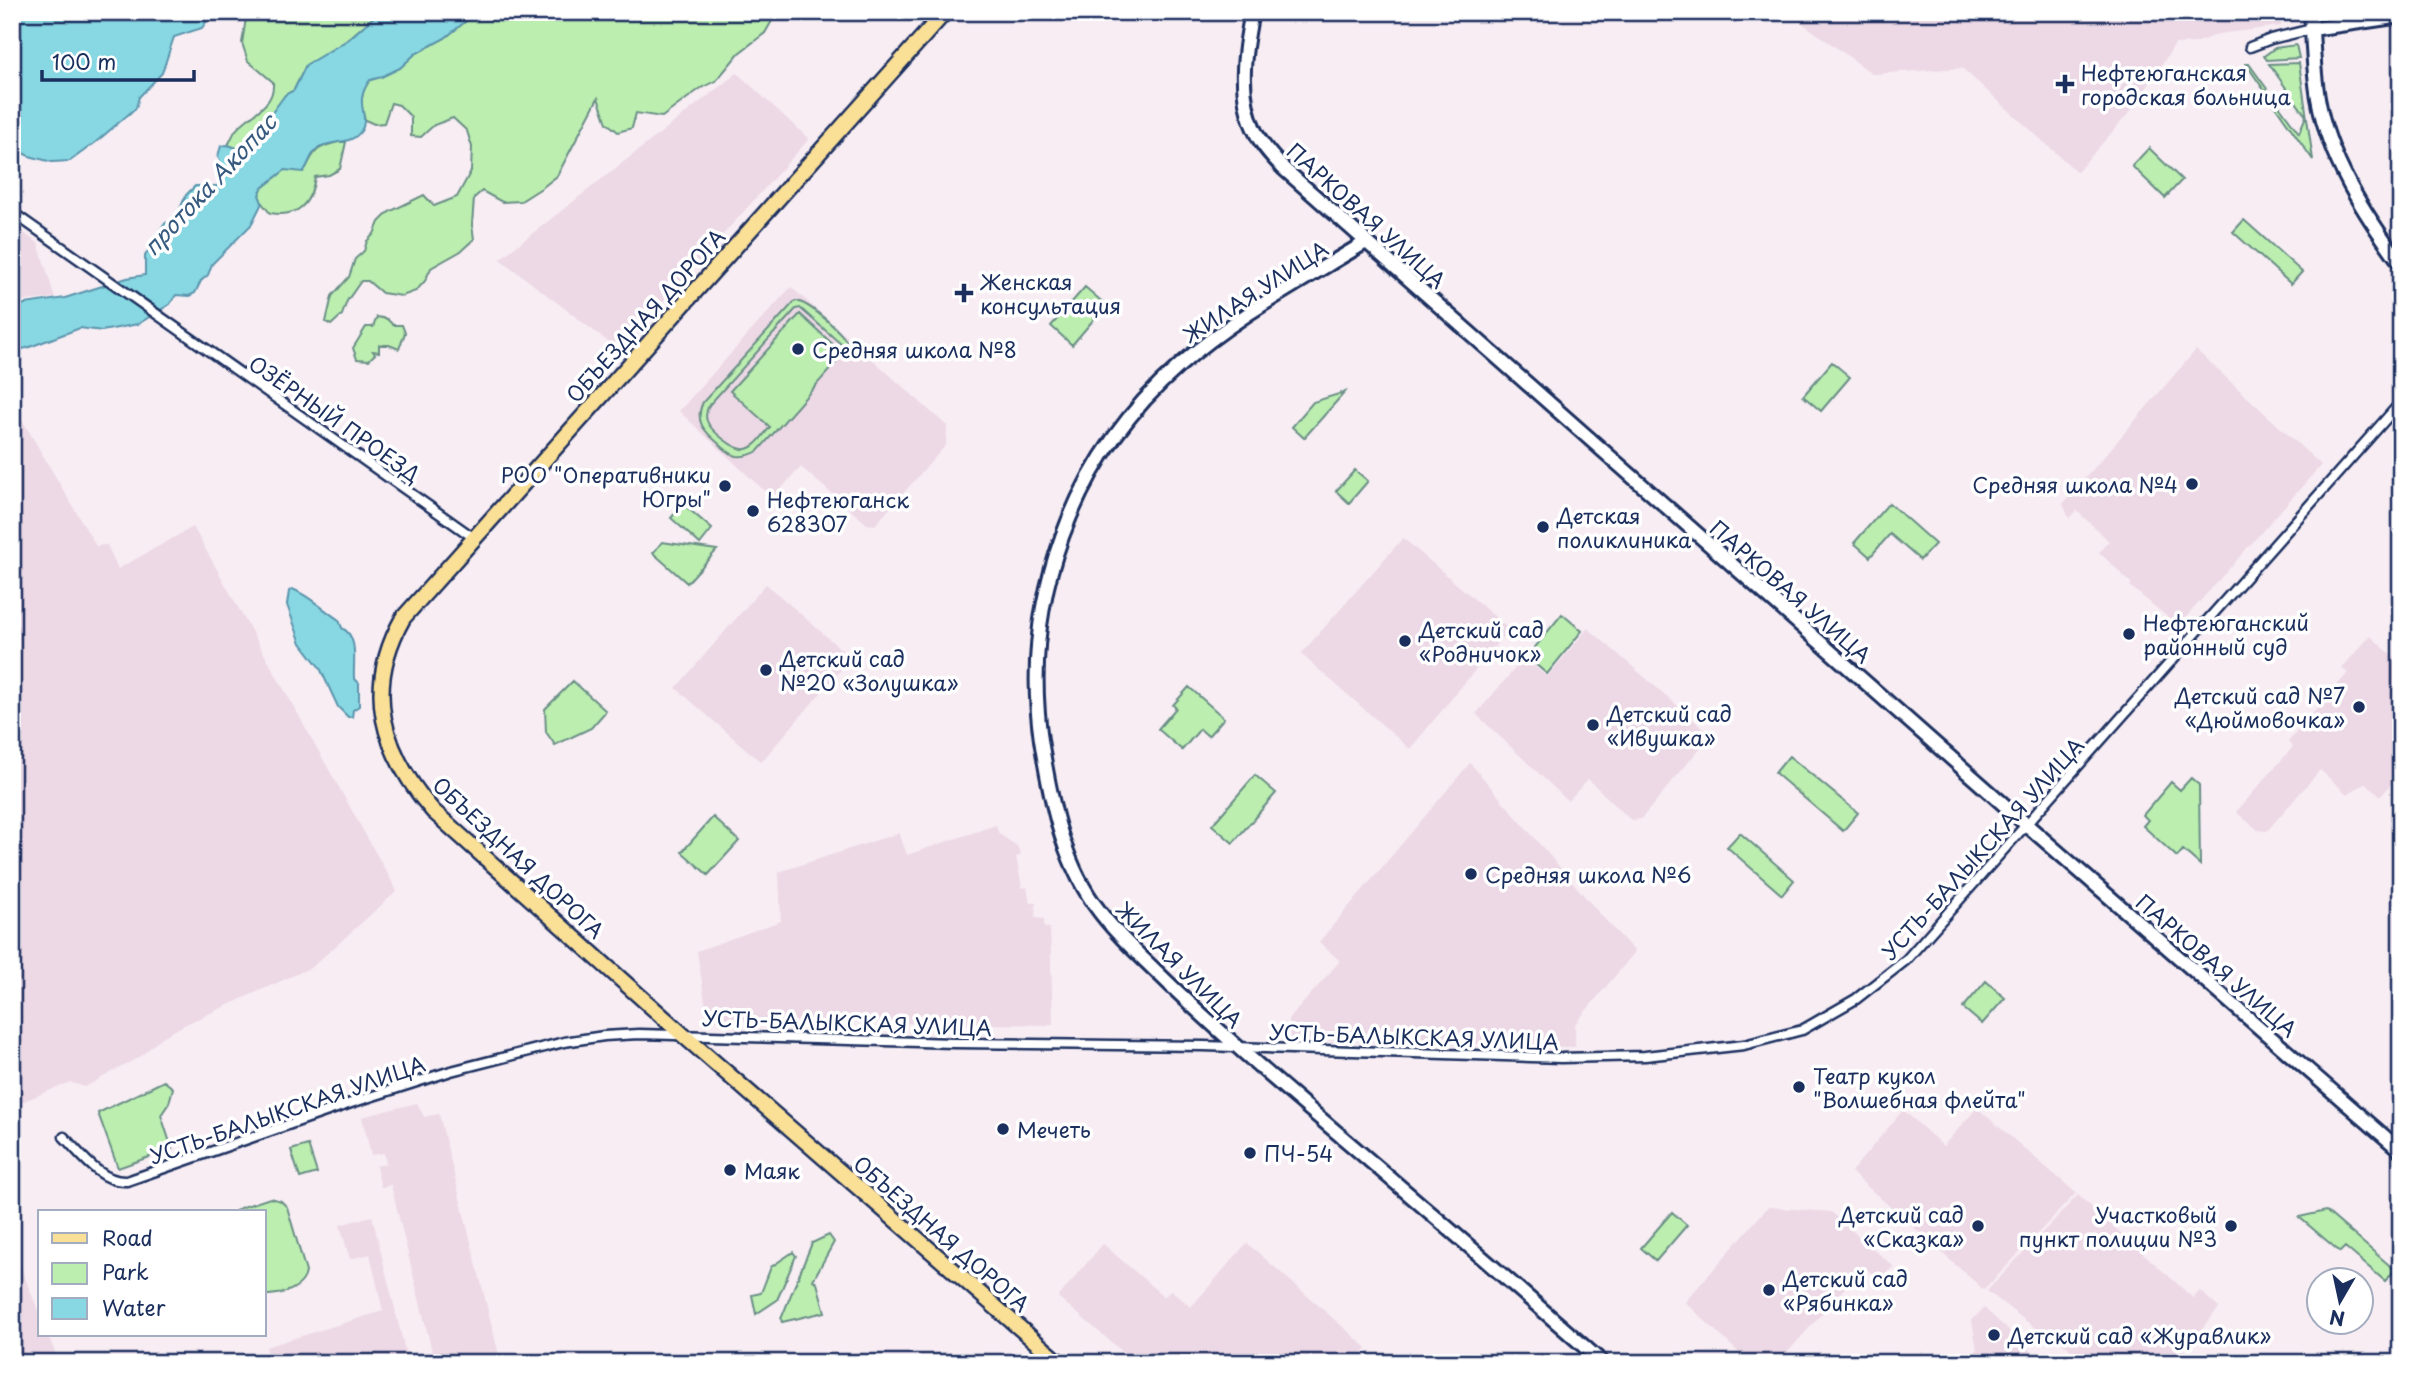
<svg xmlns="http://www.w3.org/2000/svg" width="2413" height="1375" viewBox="0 0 2413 1375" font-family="'Playpen Sans',sans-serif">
	<rect width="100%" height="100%" fill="#f7edf3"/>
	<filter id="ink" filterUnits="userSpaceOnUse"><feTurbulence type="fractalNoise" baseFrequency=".0143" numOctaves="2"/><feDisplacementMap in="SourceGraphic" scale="14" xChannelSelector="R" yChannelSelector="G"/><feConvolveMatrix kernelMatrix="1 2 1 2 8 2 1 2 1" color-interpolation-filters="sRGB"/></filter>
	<g filter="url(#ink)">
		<path fill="#edd8e5" d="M1787,12H2280L2281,26L2218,34L2196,43L2175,44L2135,106L2077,172L1962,68L1873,74Z
			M737,73L809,139L619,350L500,259Z
			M12,225L38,243L55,298L12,302Z
			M791,287L947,426L946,445L875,525L867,524L801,467L772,498L679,411Z
			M2196,350L2321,465L2178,626L2130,586L2132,584L2099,552L2109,541L2077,511L2069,518L2063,504Z
			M14,406L96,546L107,545L118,569L193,527L397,891L312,967L186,1024L162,1037L141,1056L85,1087L70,1082L12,1106V407Z
			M1403,538L1509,629L1410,749L1301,654Z
			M766,584L851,658L761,762L676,688Z
			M1588,628L1711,735L1641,819L1631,820L1588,779L1568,801L1476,714L1524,658L1547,677Z
			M2370,636L2401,663V773L2381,796L2366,783L2347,794L2320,770L2267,831L2258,830L2236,812L2293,747L2288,742L2348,673L2342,668Z
			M1470,763L1599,913L1635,952L1575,1024V1047L1290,1039L1289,1019L1340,961L1319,942Z
			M996,825L999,834L1017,846L1021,855L1016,857L1022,888L1027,887L1030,903H1036L1035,918L1044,919V928H1050L1053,1025L708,1020L697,951L781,921L779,872L899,833L907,855Z
			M417,1103L424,1117L439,1114L501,1363H435L391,1185L381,1187L376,1166L386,1164L384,1153L371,1155L362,1117Z
			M1977,1108L2076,1193L1984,1290L1851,1172L1903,1110L1943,1146Z
			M2078,1195L2193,1298L2200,1291L2219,1308L2173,1363H2087L2047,1330L2043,1334L1987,1291Z
			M1768,1207L1831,1212L1894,1267L1878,1278L1863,1267L1778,1363H1750L1685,1302Z
			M372,1216L408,1363H271L266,1347L383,1311L370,1254L350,1259L340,1225Z
			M1247,1243L1367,1348L1354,1363H1136L1058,1297L1103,1244L1164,1297L1171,1290L1191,1307Z
			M12,1246L40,1315V1335H48L59,1363H12Z
			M1984,1308L2044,1363H1966L1977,1350L1972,1320Z"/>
		<path fill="#bbeeaf" stroke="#6b8e86" stroke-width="2" fill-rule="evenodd" d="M247,12H380L340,46L306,65L294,90L285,95L264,135L250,153L228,145C231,140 233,134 236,130C250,113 275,107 273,82L248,61L242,43Z
			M499,12H777L765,33L739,53L716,81L701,88L662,117L636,113L632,128L618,132L607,123L598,98L557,176L543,187L521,201L502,202L482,191L474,198L472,225L474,239L461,251L431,268L425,281L416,291L402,296L382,293L368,281H361L347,301L342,315L331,325L326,322L332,296L349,277L355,259L364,251L367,241L374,234L379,222L389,212L424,195L434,206L457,197L471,171L472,147L467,131L453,118L434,125L421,137L411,136V117L399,105L391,103L384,123L374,124L365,120C360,104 360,93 370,80L381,77L400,68L415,54L445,38L476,13L484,19H500Z
			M2296,45L2299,58L2267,60L2264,56L2275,48Z
			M2299,63L2313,160L2246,64H2249L2299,133L2306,116L2269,64Z
			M338,142H346L340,169L329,175L315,177C311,204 298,218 270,213L262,203L259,195L262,188L285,170L306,168C315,149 318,147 338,142Z
			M2149,148L2182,180L2165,198L2132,166Z
			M2244,220L2302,272L2291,284L2233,232Z
			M1085,287L1106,305L1072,345L1051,326Z
			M795,301C808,301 848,336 849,348L758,451C751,455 745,457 737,456C729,454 724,448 718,443C704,431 694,421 703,402ZM800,308L841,344L842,347L839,350L800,314L730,391L770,427C763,435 756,447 746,449C735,451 711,431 707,421C705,415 706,411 709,405L796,309Z
			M377,317L387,319L393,325H402L405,333L399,349L389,345H379V352L373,351L375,354L369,360L357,359L353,348L366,327H373Z
			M1832,362L1850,377L1821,411L1803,396Z
			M1345,392L1304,438L1292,427L1313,402Z
			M1355,470L1368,481L1349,503L1336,491Z
			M1889,503L1935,544L1920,560L1890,534L1870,557L1854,543Z
			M683,504L712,529L700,544L671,518Z
			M662,542L717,550L687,583L653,553Z
			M1562,614L1582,631L1547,674L1527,657Z
			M573,681L606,711L591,728L555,745L546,732L545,709Z
			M1189,687L1224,718L1208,736L1200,729L1182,750L1158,729L1176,708L1173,705Z
			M1789,756L1858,813L1843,831L1775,773Z
			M1255,775L1276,793L1233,843L1212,825Z
			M2191,778L2199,785L2200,865L2183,850L2177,857L2143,826L2148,820L2143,815L2171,782L2180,790Z
			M713,817L739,841L708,875L682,852Z
			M1740,833L1794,880L1782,895L1727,847Z
			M1986,981L2005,998L1982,1024L1963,1008Z
			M164,1081L173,1088L169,1103L161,1115L172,1149L118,1168L98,1113Z
			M308,1145L317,1173L300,1178L291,1150Z
			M270,1198L281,1201L287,1207L306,1272C304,1288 284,1294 269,1295L264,1294V1212H234L240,1208Z
			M2326,1211L2395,1270L2385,1281L2345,1247L2340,1252L2299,1217Z
			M1672,1212L1687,1225L1656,1261L1641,1248Z
			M829,1235L834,1242L813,1280L817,1283L825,1312L782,1322L781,1319L812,1243Z
			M793,1252L796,1256L777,1300L756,1314L752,1295L761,1293L771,1267Z"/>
		<path fill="#87d8e2" stroke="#5c94ad" stroke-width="2" d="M12,12H213L202,28L174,37L162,73L139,97L136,108L96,142L70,161L52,162L29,156L12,148Z
			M499,12L501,19H484L476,13L445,38L415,54L400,68L381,77L370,80C352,104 371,115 361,131C350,147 331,138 317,149C310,155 309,165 303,172L285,170L262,188L259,195L262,203L251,225L212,264L208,275L201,281L195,293L189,296L176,295L170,304L138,324L102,331L80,328L27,348L12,351V306L65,298L127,278L145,275V256L164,224L176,218L186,195L195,186H217C227,175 223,169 218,156L221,146L228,145L251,153L264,135L271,114L285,95L294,90L306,65L349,39L378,13Z
			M292,589C307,594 325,611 339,620L342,628C359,637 353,661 354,678L359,683V706L353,710L352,717H348L338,707L320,668L301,643L287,605L289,591Z"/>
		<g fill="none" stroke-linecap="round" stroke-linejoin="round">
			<g stroke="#1b2f5e" stroke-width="13">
				<path id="minor" d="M2250,47L2271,39L2312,29
					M12,212L474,538
					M64,1137C81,1154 101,1183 127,1181L351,1103L451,1071L564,1042L604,1036L639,1034L954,1043L1204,1046L1561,1058L1645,1056L1744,1045L1802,1030L1856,999L1906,960L2401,402"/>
			</g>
			<g stroke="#1b2f5e" stroke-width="18">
				<path id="secondary" d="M1252,12C1244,51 1237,96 1256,133C1262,146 1273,157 1283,168L2028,826L2401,1151
					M2311,12C2313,41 2313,69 2318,98C2329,160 2364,213 2401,264
					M2312,29L2401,16
					M1366,242C1302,281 1234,317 1178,367C1072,460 1021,601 1041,740C1050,796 1061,857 1094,904C1113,931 1137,953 1161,976C1206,1020 1253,1061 1301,1102C1402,1188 1503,1275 1603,1363"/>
			</g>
			<g stroke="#1b2f5e" stroke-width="19">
				<path id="primary" d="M945,12L403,618C363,689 382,752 433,811L683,1035L1060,1363"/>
			</g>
			<use href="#minor" stroke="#fff" stroke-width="8"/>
			<use href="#secondary" stroke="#fff" stroke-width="12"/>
			<use href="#primary" stroke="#fadf96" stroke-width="14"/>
		</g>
	</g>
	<g fill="#1b2f5e" stroke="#fff" stroke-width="2.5">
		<path d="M2061.5 73.5h7v7h7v7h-7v7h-7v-7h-7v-7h7z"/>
		<path d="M960.5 282.5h7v7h7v7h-7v7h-7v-7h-7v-7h7z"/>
		<circle cx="798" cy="349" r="7"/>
		<circle cx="2192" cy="484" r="7"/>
		<circle cx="725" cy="486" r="7"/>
		<circle cx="753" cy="511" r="7"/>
		<circle cx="1543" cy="527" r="7"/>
		<circle cx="2129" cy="634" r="7"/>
		<circle cx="1405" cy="641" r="7"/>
		<circle cx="766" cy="670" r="7"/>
		<circle cx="2359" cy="707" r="7"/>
		<circle cx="1593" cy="725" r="7"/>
		<circle cx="1471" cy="874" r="7"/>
		<circle cx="1799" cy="1087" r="7"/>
		<circle cx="1003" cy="1129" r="7"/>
		<circle cx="1250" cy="1153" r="7"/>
		<circle cx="730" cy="1170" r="7"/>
		<circle cx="1978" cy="1226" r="7"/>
		<circle cx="2231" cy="1226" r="7"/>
		<circle cx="1769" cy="1290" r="7"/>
		<circle cx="1994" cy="1335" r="7"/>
	</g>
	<g text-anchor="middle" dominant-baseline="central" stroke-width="7" stroke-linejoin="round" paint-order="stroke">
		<g font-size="21" fill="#1b2f5e" stroke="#fff" text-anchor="start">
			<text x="2081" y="72">Нефтеюганская<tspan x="2081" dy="24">городская больница</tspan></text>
			<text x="980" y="281">Женская<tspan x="980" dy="24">консультация</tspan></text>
			<text x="812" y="349">Средняя школа №8</text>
			<text x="711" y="474" text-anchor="end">РОО "Оперативники<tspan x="711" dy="24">Югры"</tspan></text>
			<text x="2178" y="484" text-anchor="end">Средняя школа №4</text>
			<text x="767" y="499">Нефтеюганск<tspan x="767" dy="24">628307</tspan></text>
			<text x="1557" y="515">Детская<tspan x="1557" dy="24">поликлиника</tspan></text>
			<text x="2143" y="622">Нефтеюганский<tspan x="2143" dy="24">районный суд</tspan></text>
			<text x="1419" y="629">Детский сад<tspan x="1419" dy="24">«Родничок»</tspan></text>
			<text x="780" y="658">Детский сад<tspan x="780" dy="24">№20 «Золушка»</tspan></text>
			<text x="2345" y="695" text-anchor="end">Детский сад №7<tspan x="2345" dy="24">«Дюймовочка»</tspan></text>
			<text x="1607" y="713">Детский сад<tspan x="1607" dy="24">«Ивушка»</tspan></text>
			<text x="1485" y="874">Средняя школа №6</text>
			<text x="1813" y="1075">Театр кукол<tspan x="1813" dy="24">"Волшебная флейта"</tspan></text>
			<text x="1017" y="1129">Мечеть</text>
			<text x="1264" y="1153">ПЧ-54</text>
			<text x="744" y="1170">Маяк</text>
			<text x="1964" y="1214" text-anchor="end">Детский сад<tspan x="1964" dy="24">«Сказка»</tspan></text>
			<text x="2217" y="1214" text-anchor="end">Участковый<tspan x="2217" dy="24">пункт полиции №3</tspan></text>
			<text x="1783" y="1278">Детский сад<tspan x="1783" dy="24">«Рябинка»</tspan></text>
			<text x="2008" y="1335">Детский сад «Журавлик»</text>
		</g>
		<g font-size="21" fill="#1b2f5e" stroke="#fff">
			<text transform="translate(1367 215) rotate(42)">ПАРКОВАЯ УЛИЦА</text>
			<text transform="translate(1255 291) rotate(-33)">ЖИЛАЯ УЛИЦА</text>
			<text transform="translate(645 315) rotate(-48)">ОБЪЕЗДНАЯ ДОРОГА</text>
			<text transform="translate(335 418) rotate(35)">ОЗЁРНЫЙ ПРОЕЗД</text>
			<text transform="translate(1791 591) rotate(41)">ПАРКОВАЯ УЛИЦА</text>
			<text transform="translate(1982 848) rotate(-48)">УСТЬ-БАЛЫКСКАЯ УЛИЦА</text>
			<text transform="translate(519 857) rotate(43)">ОБЪЕЗДНАЯ ДОРОГА</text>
			<text transform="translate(1180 964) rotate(45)">ЖИЛАЯ УЛИЦА</text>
			<text transform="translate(2217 965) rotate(41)">ПАРКОВАЯ УЛИЦА</text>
			<text transform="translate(847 1022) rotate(2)">УСТЬ-БАЛЫКСКАЯ УЛИЦА</text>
			<text transform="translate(1414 1036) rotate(2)">УСТЬ-БАЛЫКСКАЯ УЛИЦА</text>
			<text transform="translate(287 1109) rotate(-19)">УСТЬ-БАЛЫКСКАЯ УЛИЦА</text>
			<text transform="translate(942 1233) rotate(41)">ОБЪЕЗДНАЯ ДОРОГА</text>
		</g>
		<g font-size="23" font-style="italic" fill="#36597f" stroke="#fff">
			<text transform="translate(209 184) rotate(-47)">протока Акопас</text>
		</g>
	</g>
	<rect width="2413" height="1375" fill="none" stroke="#fff" stroke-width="42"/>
	<rect x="21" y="21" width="2371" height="1333" fill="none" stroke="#1b2f5e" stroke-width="2.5" filter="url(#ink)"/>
	<rect x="38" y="1210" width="228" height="126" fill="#ffffff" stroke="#a4acbf" stroke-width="2"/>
	<rect x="52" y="1233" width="35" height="10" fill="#fadf96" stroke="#a4acbf" stroke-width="2"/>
	<text x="102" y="1246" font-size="21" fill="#1b2f5e">Road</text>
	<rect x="52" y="1263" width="35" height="21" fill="#bbeeaf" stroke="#a4acbf" stroke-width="2"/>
	<text x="102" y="1280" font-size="21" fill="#1b2f5e">Park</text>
	<rect x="52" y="1298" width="35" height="21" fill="#87d8e2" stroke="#a4acbf" stroke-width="2"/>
	<text x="102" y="1316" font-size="21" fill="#1b2f5e">Water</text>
	<g transform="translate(2340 1301) rotate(189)"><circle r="33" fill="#ffffff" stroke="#a4acbf" stroke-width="2"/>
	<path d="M0-5L12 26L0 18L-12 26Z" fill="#1b2f5e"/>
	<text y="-10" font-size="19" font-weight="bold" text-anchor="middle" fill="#1b2f5e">N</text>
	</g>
	<path d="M42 70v10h152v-10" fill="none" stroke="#1b2f5e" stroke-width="3.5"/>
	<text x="52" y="70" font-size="21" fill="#1b2f5e" stroke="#ffffff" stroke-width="5" paint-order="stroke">100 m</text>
</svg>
